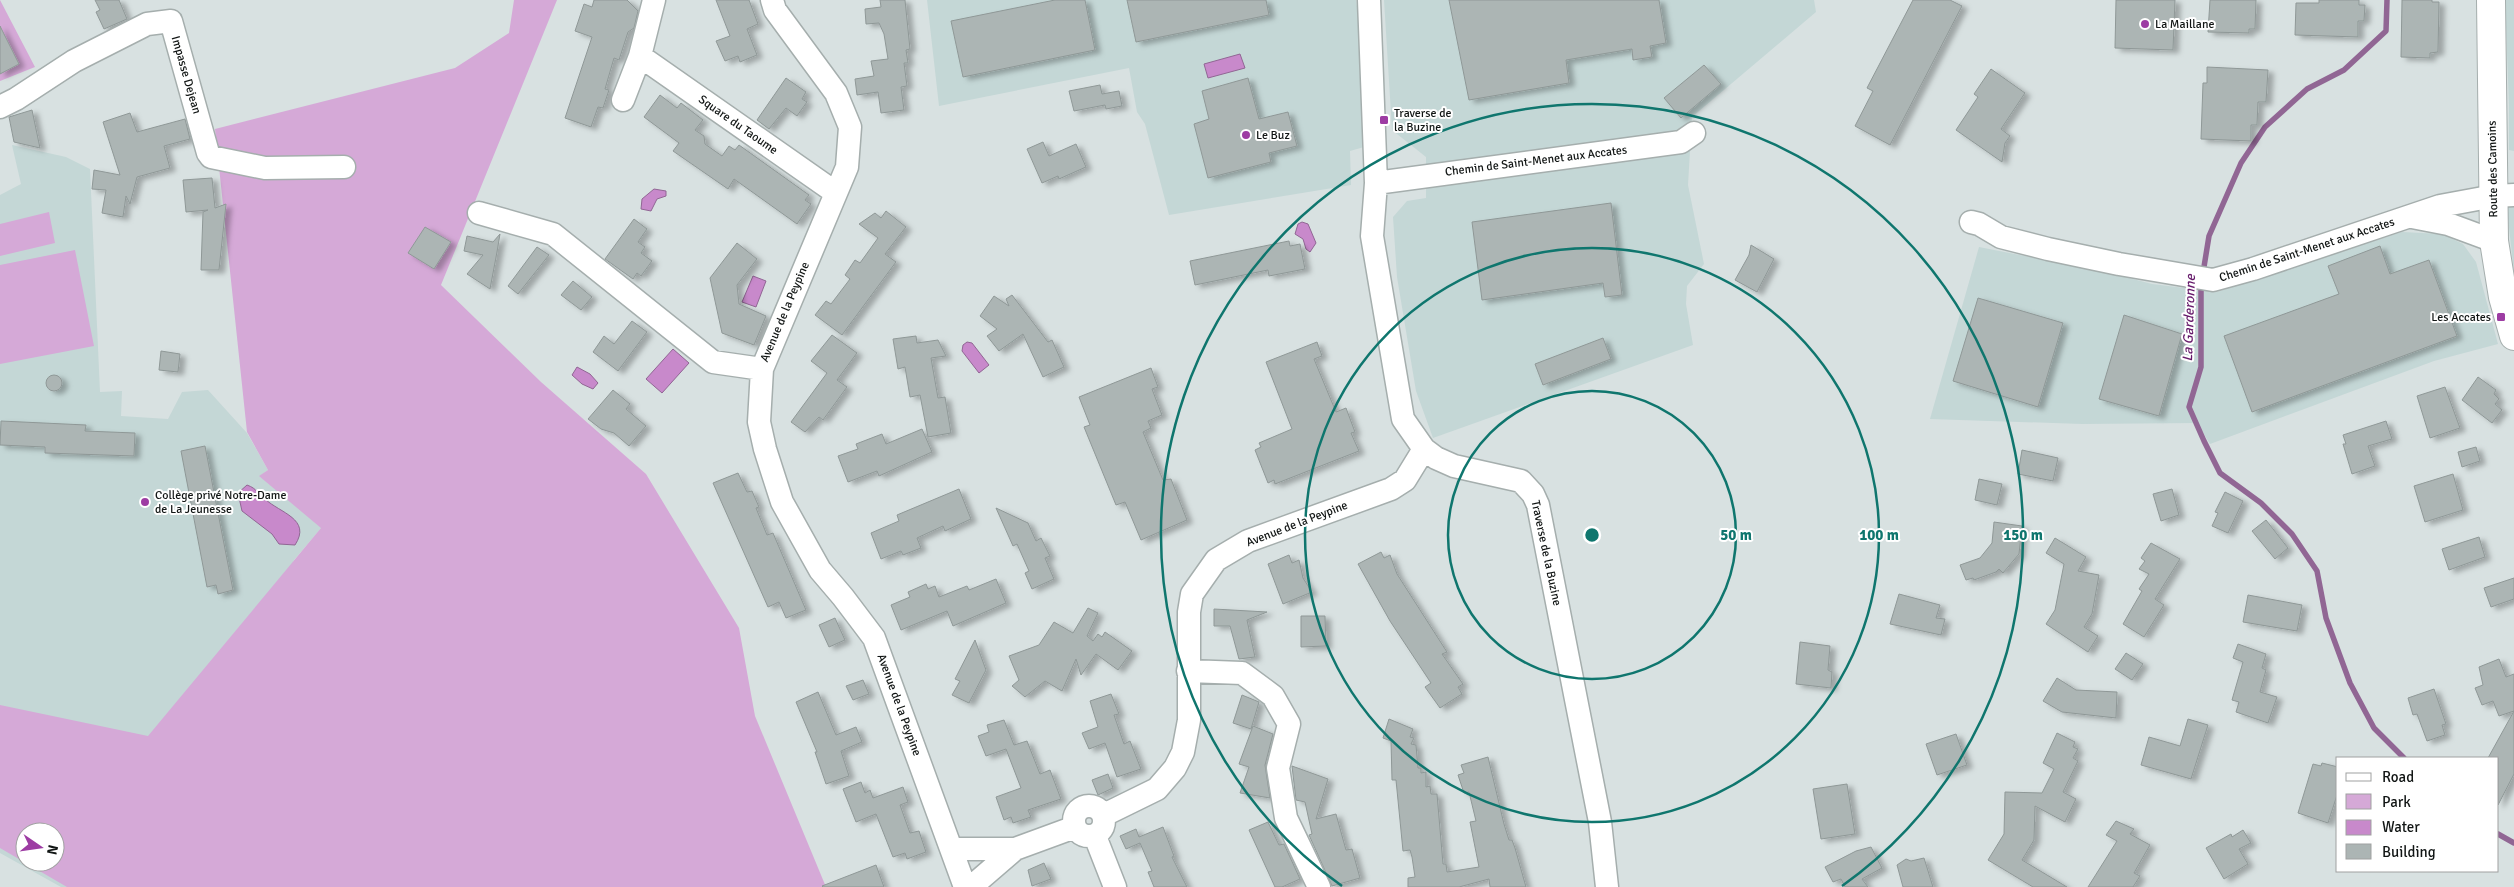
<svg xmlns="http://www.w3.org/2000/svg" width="2514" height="887" viewBox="0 0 2514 887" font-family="Signika,sans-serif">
	<defs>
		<filter id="shadow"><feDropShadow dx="5.5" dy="3" stdDeviation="2.5" flood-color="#0004"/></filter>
	</defs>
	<rect width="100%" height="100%" fill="#d8e1e1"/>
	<path fill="#c4d7d6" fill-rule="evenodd" d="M927,0H1356L1359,19L1364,147L1350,151L1351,185L1169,215L1145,124L1137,112L1129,68L939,106Z
		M1384,0H1814L1816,12L1692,117L1688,185L1704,264L1687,286L1686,304L1693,345L1433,438L1416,391L1397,277L1393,217L1407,201L1426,198V157L1392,130Z
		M2505,0H2514V151L2509,150V105Z
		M12,145L66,157L90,169L100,392L122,391L121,416L168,419L182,392L208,390L247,433L268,470L260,476L322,527L294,560L148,887H61L0,853V195L21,184ZM25,832H55V862H25Z
		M2514,184V272L2507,210Z
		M2402,232L2442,234L2463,244L2476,262L2498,344L2434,361L2210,444L2197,423L2082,424L1930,419L1979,247L2106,272L2152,284L2217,292Z"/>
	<path fill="#d5a9d7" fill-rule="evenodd" d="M0,0L35,67L0,81Z
		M514,0H557L441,285L541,382L646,474L739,628L755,716L826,887H67L0,848V705L148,736L321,528L259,476L268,470L247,432L215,129L455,68L509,33ZM25,832H55V862H25Z
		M49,212L55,243L0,256V224Z
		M75,250L94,346L0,364V265Z"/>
	<path fill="#c889cb" stroke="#916694" d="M1240,54L1245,68L1208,78L1204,64Z
		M654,189L666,191V196L657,199L651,211L641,209L642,199Z
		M1302,222L1308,224L1316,243L1310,252L1306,249L1303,239L1295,234L1298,224Z
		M753,276L766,281L756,307L742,302Z
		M967,342L972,343L989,365L979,373L962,351L963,345Z
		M673,349L689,363L662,393L646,379Z
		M577,367L590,374L598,383L593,389L582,384L572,375Z
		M247,485C258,489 256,493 265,499C280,513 312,519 295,545L279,544L272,534L242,511L238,493Z"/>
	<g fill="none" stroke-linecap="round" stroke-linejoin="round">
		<path stroke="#916694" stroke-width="5.5" d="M2203,273L2209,236L2241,163L2265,127L2307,89L2344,70L2386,31L2387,0
			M2201,282V367L2189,407L2204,441L2220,473L2261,503L2292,534L2317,571L2326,618L2350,683L2374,728L2404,758
			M2498,834L2514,843"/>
	</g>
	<path fill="#acb5b4" stroke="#8f9897" filter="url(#shadow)" d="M95,0H119L127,19L104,29L96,12L100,10Z
		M594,0H627L638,11L634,28L628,32L619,60L614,58L605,89L609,90L603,108L598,107L591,127L565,118L592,37L575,31L584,4L592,7Z
		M716,0H749L758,24L747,29L757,55L740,62L738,56L725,61L716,41L730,36Z
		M880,0H905L910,49L906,50L908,63H904L907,86L901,87L904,110L881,113L878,92L857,95L855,79L874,76L871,61L888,59L884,34L879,23L866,24L865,9L881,7Z
		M1055,0H1085L1095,50L963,77L951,21Z
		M1127,0H1266L1269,15L1136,42Z
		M1449,0H1659L1666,43L1650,46L1652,57L1633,60L1632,49L1566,60L1569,83L1469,100Z
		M1913,0H1950L1962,6L1890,145L1855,126L1873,91L1867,88Z
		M2116,0H2175L2173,50L2115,48Z
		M2210,0H2256L2255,29H2249V33L2208,32Z
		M2319,0H2359V5H2365L2364,21H2358V37L2295,35L2296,3H2319Z
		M2402,0H2432V2H2439L2438,52L2430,53V58L2401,57Z
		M0,26L19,64L0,74Z
		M1704,65L1721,84L1681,118L1664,98Z
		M2207,67L2268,70L2266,102H2258L2257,125H2251V141L2201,139L2203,83H2207Z
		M1991,69L2025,93L2001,129L2010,136L2005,143L2002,162L1956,130L1978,97L1974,94Z
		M786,78L806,92L802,99L807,102L797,116L786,108L769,129L757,120Z
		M1248,78L1259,119L1288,112L1297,146L1269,153L1271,162L1208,178L1194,124L1209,119L1202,91Z
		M1100,85L1102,94L1119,91L1122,106L1106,109L1105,105L1074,111L1069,91Z
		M660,95L677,108L681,103L703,120L695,130L704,136L705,144L722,156L729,146L735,150L739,145L809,195L805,200L811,204L797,224L734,179L728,189L673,151L679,143L644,117Z
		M32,110L40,148L14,142L9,117Z
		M130,113L137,132L185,119L190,139L164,146L170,168L137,177L130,204L126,196L123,217L102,213L106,190L92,189L94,170L120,175L103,122Z
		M1043,142L1049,156L1076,144L1086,167L1059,179L1058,176L1042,183L1027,149Z
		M212,178L215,208L226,204L219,270H201L203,212L208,210L186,212L183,180Z
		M1611,203L1622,295L1605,297L1603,283L1482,300L1472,222Z
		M886,211L906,227L885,254L896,262L842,335L815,315L826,301L831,304L850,279L845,275L855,260L860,263L878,238L859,224L875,213L881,218Z
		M634,219L647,229L638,242L645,247L641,253L652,261L641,276L637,273L633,279L605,259Z
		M425,227L451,242L434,269L408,253Z
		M500,234L497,252L490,289L467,274L483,255L464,251L467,236L493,242Z
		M1289,241L1290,246L1300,244L1305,269L1269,276L1268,270L1195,285L1190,261Z
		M737,243L757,259L737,285L739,304L766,316L754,345L722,333L710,278Z
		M1751,245L1774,259L1757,292L1735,280L1749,255Z
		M2380,246L2390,274L2429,260L2457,336L2252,412L2224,336L2339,294L2328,266Z
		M537,247L549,255L518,294L508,286Z
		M573,281L592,297L581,310L561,295Z
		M1012,295L1048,342L1052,340L1064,367L1043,377L1023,334L999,351L987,336L997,329L980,316L994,296L1009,306L1006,299Z
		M1978,298L2063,323L2038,407L1953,381Z
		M2124,315L2182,334L2159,416L2099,399Z
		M632,321L647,332L618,371L593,352L604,336L614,344Z
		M832,335L857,353L837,380L847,387L823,420L819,417L805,432L791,422L827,373L811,361Z
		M916,336L917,343L938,340L946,356L931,358L938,398L945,397L951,433L928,437L920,395L910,397L905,367L898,369L893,339Z
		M1603,338L1611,359L1543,385L1535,364Z
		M1317,342L1322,356L1314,359L1336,412L1346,408L1355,432L1351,433L1359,451L1275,484L1274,480L1268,483L1255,450L1261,447L1259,443L1292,429L1266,362Z
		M161,351L180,354L178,372L159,370Z
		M1151,368L1158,387L1152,389L1162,415L1148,421L1151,428L1143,432L1163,480L1171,479L1187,520L1141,540L1125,502L1116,505L1084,427L1090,425L1079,397Z
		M46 383a8 8 0 1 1 16 0a8 8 0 1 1-16 0Z
		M2478,377L2496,390L2494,394L2499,399L2495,404L2502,410L2492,423L2462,400Z
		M2445,387L2460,428L2430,438L2417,396Z
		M613,390L630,404L626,409L646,426L629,446L614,433L601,429L588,419Z
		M1,421L86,425L85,431L135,433L134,456L45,453V447L0,445Z
		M2386,421L2392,439L2368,446L2375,466L2352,474L2343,444H2346L2343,435Z
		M922,429L932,452L879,476L877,471L848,482L838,456L858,449L856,444L882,434L886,444Z
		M205,446L233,590L218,594L216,585L207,587L181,451Z
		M2476,447L2480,461L2462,467L2458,452Z
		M2022,450L2058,458L2053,481L2018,474Z
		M738,473L747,492L752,491L759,507L756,508L767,535L773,533L806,610L786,618L779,602L768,607L713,483Z
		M2453,474L2463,510L2425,522L2414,486Z
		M1979,479L2002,484L1997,505L1975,500Z
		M959,489L971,519L945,531L943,526L917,538L921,548L903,555L901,551L881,559L871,533L899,521L897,515Z
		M2172,489L2179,515L2161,521L2153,494Z
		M2225,492L2243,501L2228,533L2212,526L2218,513L2215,512Z
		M996,508L1028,523L1036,541L1041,538L1050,556L1045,558L1054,579L1032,589L1025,573L1029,571L1017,544L1013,546Z
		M2266,520L2288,548L2275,559L2252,531Z
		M1994,522L2022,526L2019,554L2003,573L1999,569L1996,572L1974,580L1973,578L1966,580L1960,565L1980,558L1992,543Z
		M2479,537L2485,557L2449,570L2442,549Z
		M2055,538L2086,557L2078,571L2099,575L2092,614L2084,627L2098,636L2088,652L2046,624L2055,610L2064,564L2046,553Z
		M2151,543L2180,559L2155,599L2164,605L2144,637L2123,624L2142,591L2139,589L2149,574L2139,569L2145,561L2141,558Z
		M1381,552L1384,558L1390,555L1397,574L1447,652L1442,654L1463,684L1458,687L1462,694L1440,708L1425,687L1431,683L1390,621L1358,564Z
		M1289,555L1292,563L1299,560L1303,578L1312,592L1283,604L1268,564Z
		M2514,578V599L2491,607L2484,588Z
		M996,579L1006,603L953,626L947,611L901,630L891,605L910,597L908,592L926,584L928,589L935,586L939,597L967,586L969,590Z
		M1899,594L1940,605L1936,618L1945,619L1941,635L1890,624Z
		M2248,595L2302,605L2297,631L2243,622Z
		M1088,608L1098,613L1087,636L1093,641L1098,634L1102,637L1105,632L1132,651L1118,670L1096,654L1081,675L1076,659L1062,691L1045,681L1025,697L1012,686L1019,680L1009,656L1039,645L1054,622L1073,633Z
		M1214,609L1267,612L1247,620L1255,657L1239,659L1230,626H1214Z
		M1301,616H1325L1326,646L1301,647Z
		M835,618L845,640L829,647L819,625Z
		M975,640L986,670L969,703L952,695L960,681L955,679Z
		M1800,642L1830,646L1828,670L1832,672L1831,688L1796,684Z
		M2238,644L2266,654L2262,668L2266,670L2260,692L2277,697L2268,723L2236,712L2239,702L2232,700L2243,662L2233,658Z
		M2126,653L2143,664L2132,680L2115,669Z
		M2499,659L2506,677L2514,674V774L2498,805V758H2488L2514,711L2499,716L2493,701L2482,705L2475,688L2483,685L2479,667Z
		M2057,678L2076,690L2117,692L2116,718L2062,712L2043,701Z
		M863,680L869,694L853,700L846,686Z
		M2434,689L2446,724L2442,725L2445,735L2427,741L2417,714L2413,715L2408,698Z
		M818,692L836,735L856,727L862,742L841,751L849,776L826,784L815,752H817L796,702Z
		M1111,694L1119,714L1114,715L1124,744L1130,741L1141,769L1117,777L1105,743L1089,749L1082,733L1098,727L1090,701Z
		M1242,695L1259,702L1251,729L1233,723Z
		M1389,719L1413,729L1410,737L1414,738L1411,744L1416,745L1418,768H1421V773L1426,772V787L1430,786L1431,794H1437L1443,864H1446L1447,872L1479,867L1470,822L1476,821L1469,792L1464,793L1458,775L1464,773L1461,765L1488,757L1504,824L1509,840H1512L1515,848L1526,887H1490L1489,879L1459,887H1408V878L1415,877L1412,857L1410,850L1403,851L1396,780H1392L1391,741L1383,738Z
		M2188,719L2208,725L2191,779L2141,765L2149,737L2180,746Z
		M1004,720L1014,745L1027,741L1040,774L1050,770L1061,799L1028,810L1031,817L1013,823L1011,817L1004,820L996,797L1021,788L1006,749L986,756L978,736L989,732L987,725Z
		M1253,726L1273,734L1265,765L1270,798L1240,793L1249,767L1239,764Z
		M2057,733L2075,742L2073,747L2078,749L2073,758L2078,761L2063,792L2076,799L2065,822L2035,806L2034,840L2022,860L2067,887H2033L1988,860L2004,834L2005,792L2042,793L2054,769L2043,763Z
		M1956,734L1967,765L1937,775L1926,744Z
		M2322,763L2338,767V792L2328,823L2298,813L2313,764L2321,766Z
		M1292,766L1328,779L1316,819L1336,814L1346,850L1352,849L1360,878L1332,886L1309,835L1312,834L1305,802L1296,800Z
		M1108,774L1113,788L1098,795L1092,780Z
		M861,782L865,793L870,790L873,798L903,787L908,802L900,805L910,833L919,831L926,852L907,859L905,853L893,857L876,814L856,822L843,789Z
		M1847,784L1855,834L1821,839L1813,789Z
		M2116,821L2134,829L2130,834L2150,845L2134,873L2140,876L2133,887H2088L2117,841L2106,835Z
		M1268,822L1279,845L1284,844L1300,879L1282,887H1275L1249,830Z
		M1163,827L1174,856L1172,857L1187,887H1154L1148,872L1152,871L1140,843L1126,849L1120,836L1136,829L1139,837Z
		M2243,830L2251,843L2239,849L2248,864L2224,879L2206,848L2231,834L2232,837Z
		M1871,847L1882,868L1862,879L1868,887H1845L1841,879L1833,882L1825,867L1856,851Z
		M1924,858L1933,887H1903L1897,865L1906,859L1911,861Z
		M1044,863L1051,879L1032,886L1028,870Z
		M876,865L884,887H823L822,886Z"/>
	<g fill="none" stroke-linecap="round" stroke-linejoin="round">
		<g stroke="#a5aead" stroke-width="25">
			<path id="street" d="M772,0L775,10L836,93L850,127L847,167L762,369L759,422L765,449L782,502L820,570L843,597L874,638L965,887
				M1369,0L1376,183L1372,236L1403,419L1424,449L1436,458L1454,466L1521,481L1533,494L1538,505L1600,822L1607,887
				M640,56L836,193
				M623,100L640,56L654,0
				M0,107L16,99L74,61L147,24L171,21L208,153L211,157L265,168L344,167
				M1376,183L1681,142L1694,133
				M479,213L553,234L713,362L762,369
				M2412,217L2448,224L2494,241
				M1971,222L1979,224L2001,237L2048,249L2119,264L2213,280L2253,269L2440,206L2494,196L2514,195
				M1188,671L1242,673L1273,696L1289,724L1278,768L1286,818L1319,887
				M1074 821a15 15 0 1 1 30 0a15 15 0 1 1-30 0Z
				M1104,815L1157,789L1175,768L1183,752L1189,720V612L1192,594L1216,560L1248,541L1391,489L1405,480L1424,449
				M1095,836L1115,887
				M952,849H1015
				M971,887L1015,849L1075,827"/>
		</g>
		<g stroke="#a5aead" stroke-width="30">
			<path id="secondary" d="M2491,0L2494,241L2503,297L2514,336"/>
		</g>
		<use href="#street" stroke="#fff" stroke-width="22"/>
		<use href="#secondary" stroke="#fff" stroke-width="28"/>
	</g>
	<g fill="none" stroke="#0f766e" stroke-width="2.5">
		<circle cx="1592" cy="535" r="144"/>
		<circle cx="1592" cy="535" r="287"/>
		<path d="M1342 886A431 431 0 1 1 1842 886"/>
	</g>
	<g fill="#9d3ca3" stroke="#fff" stroke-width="2">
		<circle cx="2145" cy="24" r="5"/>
		<rect x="1379" y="115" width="10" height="10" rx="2.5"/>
		<circle cx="1246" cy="135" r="5"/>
		<rect x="2496" y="312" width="10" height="10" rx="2.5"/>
		<circle cx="145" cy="502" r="5"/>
	</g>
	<g text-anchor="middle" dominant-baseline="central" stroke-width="4" stroke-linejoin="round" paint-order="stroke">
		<g font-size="12" fill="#111514" stroke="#fff" text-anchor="start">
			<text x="2155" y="24">La Maillane</text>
			<text x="1394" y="113">Traverse de<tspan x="1394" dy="14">la Buzine</tspan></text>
			<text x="1256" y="135">Le Buz</text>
			<text x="2491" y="317" text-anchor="end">Les Accates</text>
			<text x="155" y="495">Collège privé Notre-Dame<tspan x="155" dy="14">de La Jeunesse</tspan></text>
		</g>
		<g font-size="12" fill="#111514" stroke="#fff">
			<text transform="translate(186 75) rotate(74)">Impasse Dejean</text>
			<text transform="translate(738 125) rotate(35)">Square du Taoume</text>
			<text transform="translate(1536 161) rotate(-7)">Chemin de Saint-Menet aux Accates</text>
			<text transform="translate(2493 169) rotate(-91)">Route des Camoins</text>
			<text transform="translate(2307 250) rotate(-18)">Chemin de Saint-Menet aux Accates</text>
			<text transform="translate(785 312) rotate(-67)">Avenue de la Peypine</text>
			<text transform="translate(1297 524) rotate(-21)">Avenue de la Peypine</text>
			<text transform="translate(1546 553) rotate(78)">Traverse de la Buzine</text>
			<text transform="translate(899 705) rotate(70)">Avenue de la Peypine</text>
		</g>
		<g font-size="14" font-style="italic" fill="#661b6b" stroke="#fff">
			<text transform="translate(2189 318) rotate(-88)">La Garderonne</text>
		</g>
	</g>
	<circle cx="1592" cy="535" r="8" fill="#0f766e" stroke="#fff" stroke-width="2.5"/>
	<g font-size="15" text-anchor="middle" font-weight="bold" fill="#0f766e" stroke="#fff" stroke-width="4" stroke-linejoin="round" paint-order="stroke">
		<text x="1736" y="540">50 m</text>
		<text x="1879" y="540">100 m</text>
		<text x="2023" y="540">150 m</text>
	</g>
	<rect x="2336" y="757" width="162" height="115" fill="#ffffff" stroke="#a0a1a1"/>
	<rect x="2346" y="773" width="25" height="8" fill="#ffffff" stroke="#a0a1a1"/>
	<text x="2382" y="782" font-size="15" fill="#111514">Road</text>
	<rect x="2346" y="794" width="25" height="15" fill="#d5a9d7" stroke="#a0a1a1"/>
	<text x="2382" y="807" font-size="15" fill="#111514">Park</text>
	<rect x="2346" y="820" width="25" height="15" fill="#c889cb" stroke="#a0a1a1"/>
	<text x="2382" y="832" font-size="15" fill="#111514">Water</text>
	<rect x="2346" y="844" width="25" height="15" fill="#acb5b4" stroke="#a0a1a1"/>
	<text x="2382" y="857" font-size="15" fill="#111514">Building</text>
	<g transform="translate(40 847) rotate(103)"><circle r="24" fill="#ffffff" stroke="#a0a1a1"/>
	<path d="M0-4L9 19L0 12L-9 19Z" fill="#9d3ca3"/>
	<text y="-8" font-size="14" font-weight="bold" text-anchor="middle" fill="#111514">N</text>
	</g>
</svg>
